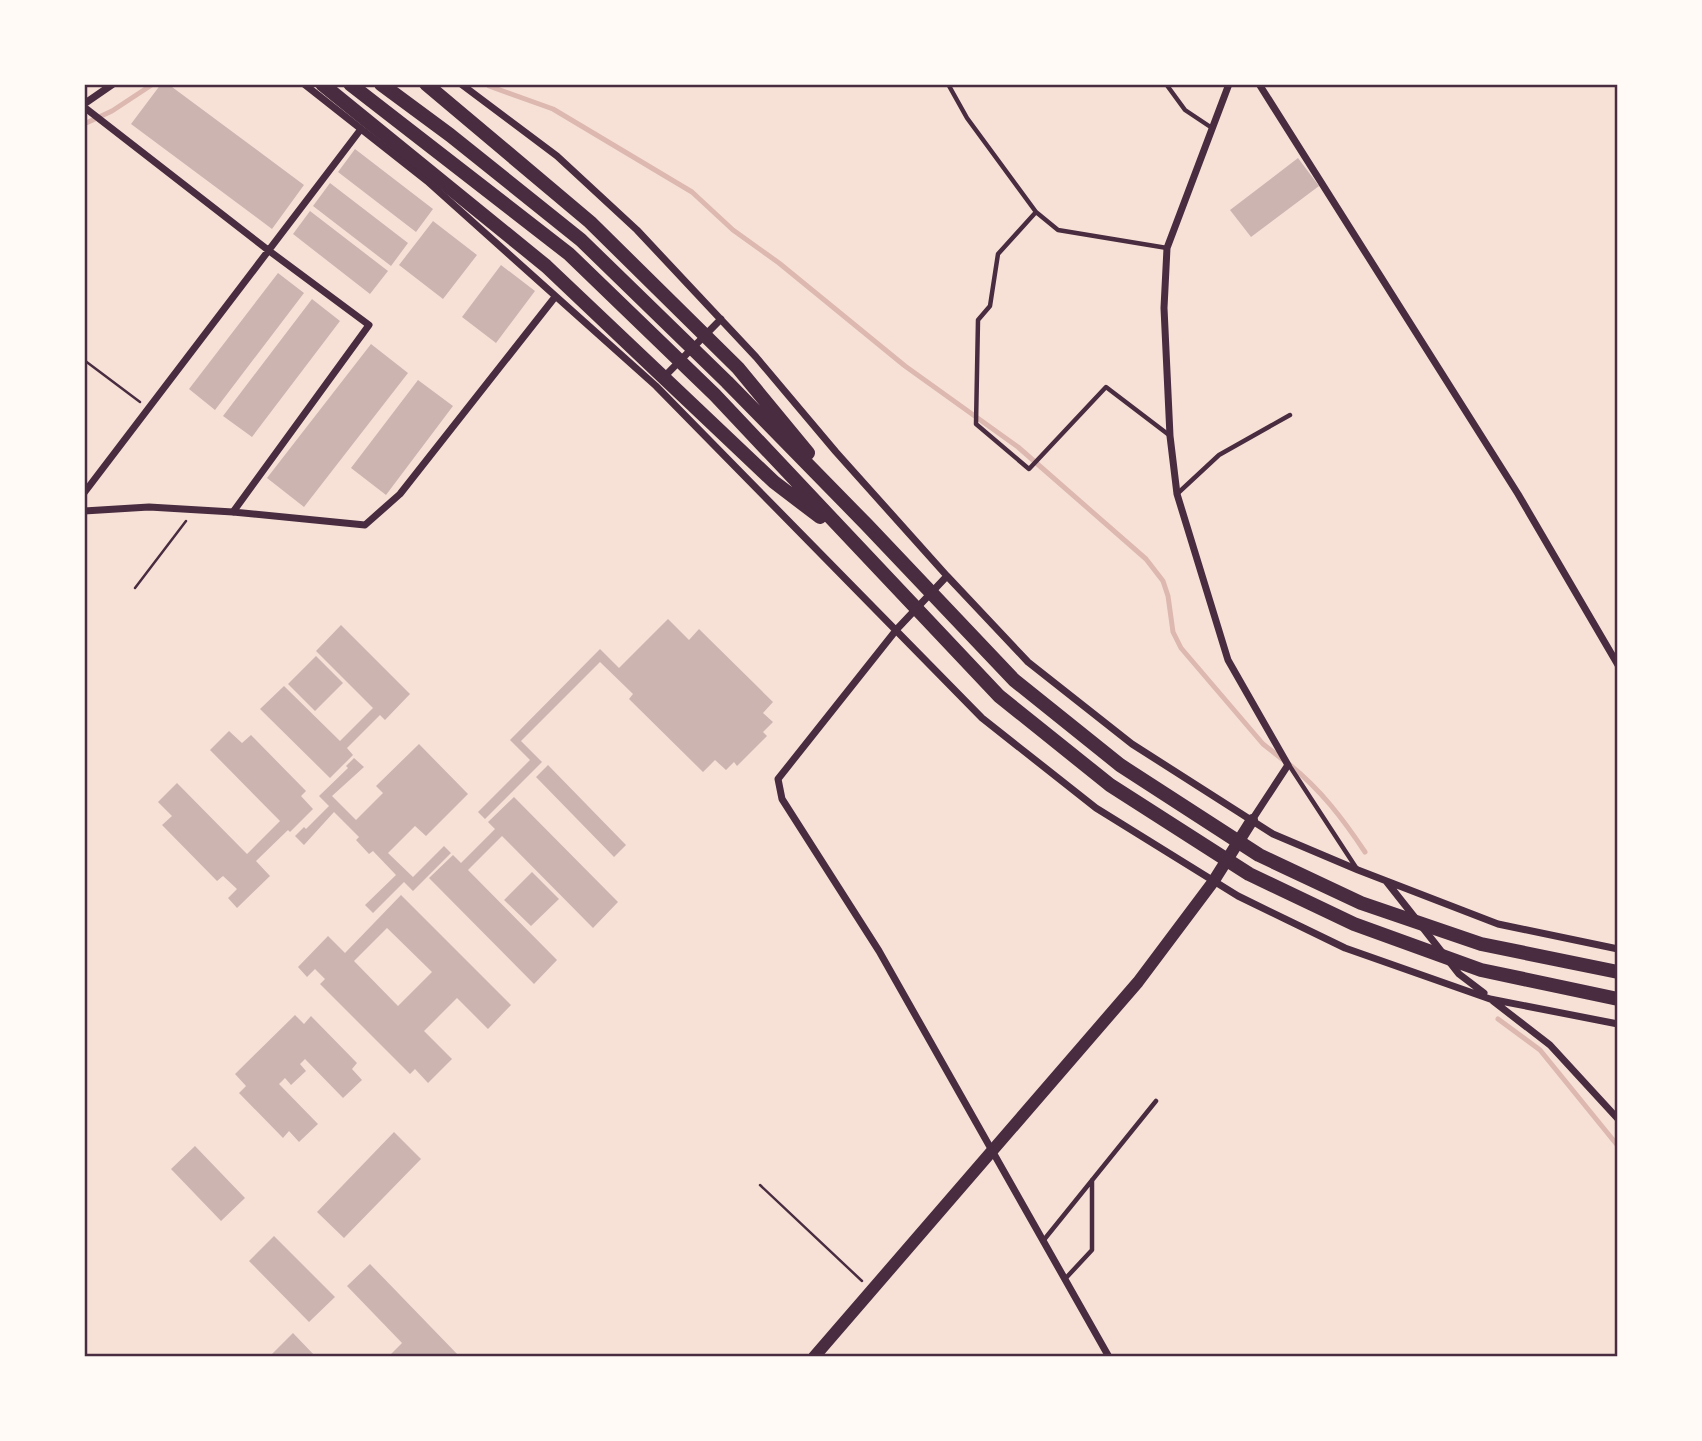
<svg xmlns="http://www.w3.org/2000/svg" width="1702" height="1441" viewBox="0 0 1702 1441" font-family="'Titillium Web',sans-serif">
	<rect width="100%" height="100%" fill="#f7e1d7"/>
	<g fill="none" stroke-linecap="round" stroke-linejoin="round">
		<path stroke="#dcb8b0" stroke-width="5" d="M489,86L553,109L692,192L733,230L779,263L905,366L1018,447L1146,559L1163,581L1168,596L1173,632L1181,648L1263,744L1282,759
			M84,124L112,111L153,84
			M1290,765C1321,790 1343,819 1365,852
			M1498,1019L1540,1050L1618,1146"/>
	</g>
	<path fill="#ccb4b1" fill-rule="evenodd" d="M161,84H168L304,185L272,229L131,124Z
		M355,149L433,209L416,232L338,172Z
		M1298,158L1319,186L1251,237L1230,210Z
		M330,183L408,243L391,266L313,206Z
		M310,211L388,271L370,294L293,234Z
		M433,221L477,255L443,299L399,265Z
		M501,265L535,291L496,343L462,317Z
		M278,273L304,293L215,410L189,389Z
		M312,299L340,321L252,437L223,416Z
		M371,344L408,373L304,507L267,478Z
		M418,380L453,406L386,495L351,468Z
		M668,619L689,640L699,629L773,702L763,713L773,722L763,732L767,736L737,766L734,762L726,770L715,760L703,772L629,699L633,694L600,662L521,741L542,762L485,819L478,812L530,760L510,740L600,649L619,668Z
		M341,625L410,694L385,720L380,715L347,748L353,755L330,778L260,709L284,686L340,741L373,708L316,651Z
		M316,656L343,683L315,711L288,684Z
		M229,731L242,743L251,735L306,791L301,796L313,809L290,832L288,830L256,861L270,876L237,908L228,898L237,889L223,876L217,881L162,825L172,816L158,802L177,783L247,854L280,821L210,750Z
		M419,744L468,794L426,836L415,826L388,853L413,877L444,846L451,853L413,891L404,882L373,913L365,905L396,875L373,851L369,854L356,840L359,837L334,812L304,845L295,836L304,827L306,829L329,806L319,796L348,768L346,766L354,758L364,767L332,796L356,820L383,793L376,786Z
		M548,765L626,845L614,857L536,777Z
		M514,797L618,902L593,928L502,836L468,870L557,960L534,984L429,878L453,855L461,863L495,829L488,822Z
		M532,872L559,899L531,926L504,900Z
		M401,895L511,1005L488,1029L457,998L424,1031L452,1059L428,1083L415,1069L410,1074L320,984L325,979L315,969L307,977L298,967L328,936L345,953ZM387,928L432,972L398,1006L354,961Z
		M295,1015L304,1024L311,1016L357,1063L352,1069L362,1080L343,1098L305,1059L300,1064L306,1071L291,1085L285,1078L279,1084L318,1124L299,1142L289,1131L283,1138L239,1093L246,1086L235,1074Z
		M394,1132L421,1159L344,1238L317,1212Z
		M195,1146L245,1198L221,1221L171,1169Z
		M274,1236L335,1297L309,1322L249,1261Z
		M370,1264L460,1357H388L402,1343L347,1286Z
		M293,1333L316,1357H273L271,1355Z"/>
	<g fill="none" stroke-linecap="round" stroke-linejoin="round">
		<path stroke="#4a2c40" stroke-width="2.5" d="M84,360L140,402
			M135,588L186,521
			M760,1185L862,1281"/>
		<path stroke="#4a2c40" stroke-width="4.5" d="M948,84L967,118L1036,212L1058,230L1167,248
			M1166,84L1185,110L1212,128
			M1036,212L998,254L990,306L978,320L976,424L1029,469L1106,387L1169,435
			M1177,494L1219,455L1290,415
			M1289,765L1357,869
			M1043,1241L1156,1101
			M1065,1279L1092,1250V1180"/>
		<path stroke="#4a2c40" stroke-width="7" d="M304,84L427,181L656,386L982,718L1096,808L1238,896L1345,948L1490,999L1618,1024
			M461,84L557,156L637,230L756,357L836,452L947,576L1028,662L1132,744L1273,834L1358,870L1498,924L1618,949
			M1229,84L1167,248L1164,308L1170,436L1177,494L1228,660L1288,765L1252,820
			M1259,84L1518,494L1618,665
			M84,104L113,84
			M84,107L268,250L369,325L233,512
			M663,378L721,319
			M84,493L361,129
			M84,511L149,507L233,512L365,525L400,494L555,297
			M947,576L897,629L778,779L782,799L879,951L1109,1357
			M1386,881L1416,919
			M1423,928L1459,974L1484,993
			M1493,1001L1550,1045L1618,1119"/>
		<path stroke="#4a2c40" stroke-width="12" d="M814,1357L1138,982L1213,882L1252,820"/>
		<path stroke="#4a2c40" stroke-width="14" d="M322,84L546,266L774,482L820,517
			M350,84L569,254L715,395L999,696L1110,785L1249,874L1354,924L1481,970L1618,999
			M381,84L450,135L581,240L727,382L867,525L1014,680L1120,765L1259,855L1361,903L1481,944L1618,972
			M426,84L590,222L738,368L808,453"/>
	</g>
	<rect width="1702" height="1441" fill="none" stroke="#fffaf5" stroke-width="172"/>
	<rect x="86" y="86" width="1530" height="1269" fill="none" stroke="#4a2c40" stroke-width="2.5"/>
</svg>
